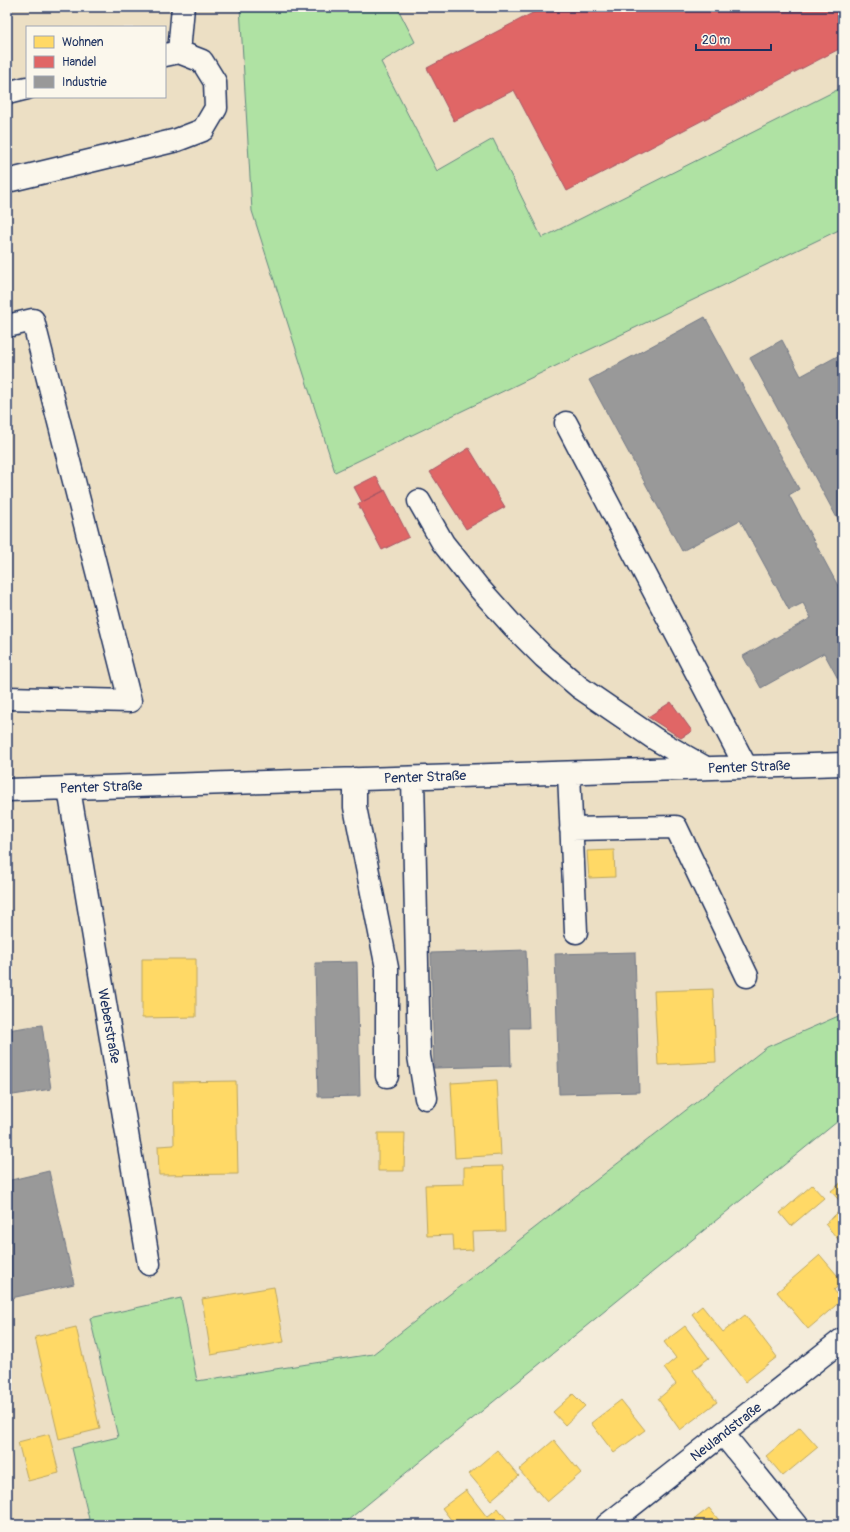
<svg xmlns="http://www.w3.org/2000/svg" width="850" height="1532" viewBox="0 0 850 1532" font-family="Pangolin,sans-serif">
	<rect width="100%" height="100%" fill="#f4ecda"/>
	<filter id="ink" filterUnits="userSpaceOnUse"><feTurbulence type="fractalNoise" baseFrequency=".025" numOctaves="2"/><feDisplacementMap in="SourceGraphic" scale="8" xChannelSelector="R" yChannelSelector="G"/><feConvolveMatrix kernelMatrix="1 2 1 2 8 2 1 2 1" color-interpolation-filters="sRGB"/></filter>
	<g filter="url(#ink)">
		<path fill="#ecdfc4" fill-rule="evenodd" d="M7,7H843V1014L767,1047L373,1354L197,1381L90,1318L119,1438L73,1448L89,1520L65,1525H7ZM27,27H165V97H27Z"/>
		<path fill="#afe2a3" stroke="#658880" d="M240,7H397L415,42L381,62L437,171L493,139L542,238L843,87V228L335,472L252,211Z
			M843,1014V1117L342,1525H65L89,1519L72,1448L118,1437L90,1318L181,1298L197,1381L373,1354L767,1047Z"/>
		<path fill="#ffd966" stroke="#bba664" d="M614,850L615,877L589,878L587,851Z
			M142,959H196V1017L142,1018Z
			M713,989L716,1062L658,1065L654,991Z
			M497,1080L501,1155L455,1158L451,1083Z
			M236,1081L238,1174L159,1175L158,1146L174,1145L173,1082Z
			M378,1133H405L404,1171H378Z
			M503,1166L505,1231L472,1232L473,1250L454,1251L453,1235L427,1236L425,1185L464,1184V1167Z
			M843,1181V1205L831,1191Z
			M812,1185L824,1198L791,1226L780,1213Z
			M843,1208V1245L825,1224Z
			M820,1255L843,1282L834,1290L842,1300L808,1329L777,1292Z
			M274,1287L284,1342L211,1355L202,1299Z
			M702,1306L723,1332L745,1315L777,1357L745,1382L692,1314Z
			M685,1326L709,1358L693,1370L717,1402L680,1430L658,1399L676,1384L664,1368L676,1358L664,1342Z
			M76,1327L100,1429L59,1439L35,1337Z
			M573,1394L585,1406L565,1425L553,1412Z
			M621,1400L645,1430L614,1453L591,1423Z
			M800,1427L818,1447L783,1476L766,1456Z
			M49,1434L59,1473L28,1481L18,1442Z
			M554,1440L581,1473L547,1502L519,1470Z
			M497,1450L519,1476L491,1500L469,1474Z
			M466,1490L487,1517L498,1508L511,1525H455L442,1508Z
			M709,1508L723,1525H687Z"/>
		<path fill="#e06666" stroke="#a55664" d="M544,7H843V47L567,191L514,90L454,121L427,68Z
			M469,448L505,507L466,529L430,472Z
			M376,476L384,491L362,502L354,487Z
			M385,490L409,537L382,550L358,504Z
			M671,702L692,731L681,738L648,717Z"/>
		<path fill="#999" stroke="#737987" d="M705,317L799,489L789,495L843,595V688L824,653L761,688L743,656L811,618L803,603L789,610L740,520L682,551L589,380Z
			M782,340L801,376L843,353V529L750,358Z
			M526,950L529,1028H510L511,1066L434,1068L431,953Z
			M635,952L639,1092L559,1094L555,954Z
			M357,962L360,1096L318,1097L315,963Z
			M42,1025L51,1089L7,1096V1030Z
			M49,1171L74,1284L7,1299V1237H8L7,1231V1181Z"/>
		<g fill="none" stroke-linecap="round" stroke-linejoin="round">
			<g stroke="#1b2f5e" stroke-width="25">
				<path id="minor" d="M179,52L183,7
					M7,93L27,88
					M7,181L177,140L203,130L216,108L215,82L202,61L179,52L165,55
					M7,326L33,320L130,701L7,698
					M566,423L746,767
					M419,501L443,543L478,587L513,626L544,657L579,687L655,739L706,768
					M569,773L576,932
					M413,778L419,1056L426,1098
					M355,779V807L387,968V1076
					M69,789L149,1264
					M7,790L843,764
					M571,829L676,827L747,976
					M724,1435L797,1525
					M607,1525L843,1339"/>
			</g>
			<use href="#minor" stroke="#fbf7ec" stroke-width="22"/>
		</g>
	</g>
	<g text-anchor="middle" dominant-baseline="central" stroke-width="4" stroke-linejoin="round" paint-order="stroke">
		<g font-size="14" fill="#1b2f5e" stroke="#fbf7ec">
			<text transform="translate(749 767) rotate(-2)">Penter Straße</text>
			<text transform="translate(425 777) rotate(-2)">Penter Straße</text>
			<text transform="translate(101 787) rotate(-2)">Penter Straße</text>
			<text transform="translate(109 1026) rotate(80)">Weberstraße</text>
			<text transform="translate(726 1432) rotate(-38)">Neulandstraße</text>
		</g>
	</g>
	<rect width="850" height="1532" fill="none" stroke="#fbf7ec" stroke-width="24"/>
	<rect x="12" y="12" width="826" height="1508" fill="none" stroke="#1b2f5e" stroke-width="1.5" filter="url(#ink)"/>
	<rect x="26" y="26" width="140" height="72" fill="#fbf7ec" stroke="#a1a7b3"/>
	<rect x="34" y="36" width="20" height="12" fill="#ffd966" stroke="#a1a7b3"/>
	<text x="62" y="46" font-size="12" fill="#1b2f5e">Wohnen</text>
	<rect x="34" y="56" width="20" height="12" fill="#e06666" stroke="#a1a7b3"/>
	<text x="62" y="66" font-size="12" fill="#1b2f5e">Handel</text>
	<rect x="34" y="76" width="20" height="12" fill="#999999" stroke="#a1a7b3"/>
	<text x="62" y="86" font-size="12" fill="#1b2f5e">Industrie</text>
	<path d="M696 44v6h75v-6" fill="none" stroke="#1b2f5e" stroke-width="2"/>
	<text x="702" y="44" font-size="12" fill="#1b2f5e" stroke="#fbf7ec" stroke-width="3" paint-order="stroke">20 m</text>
</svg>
